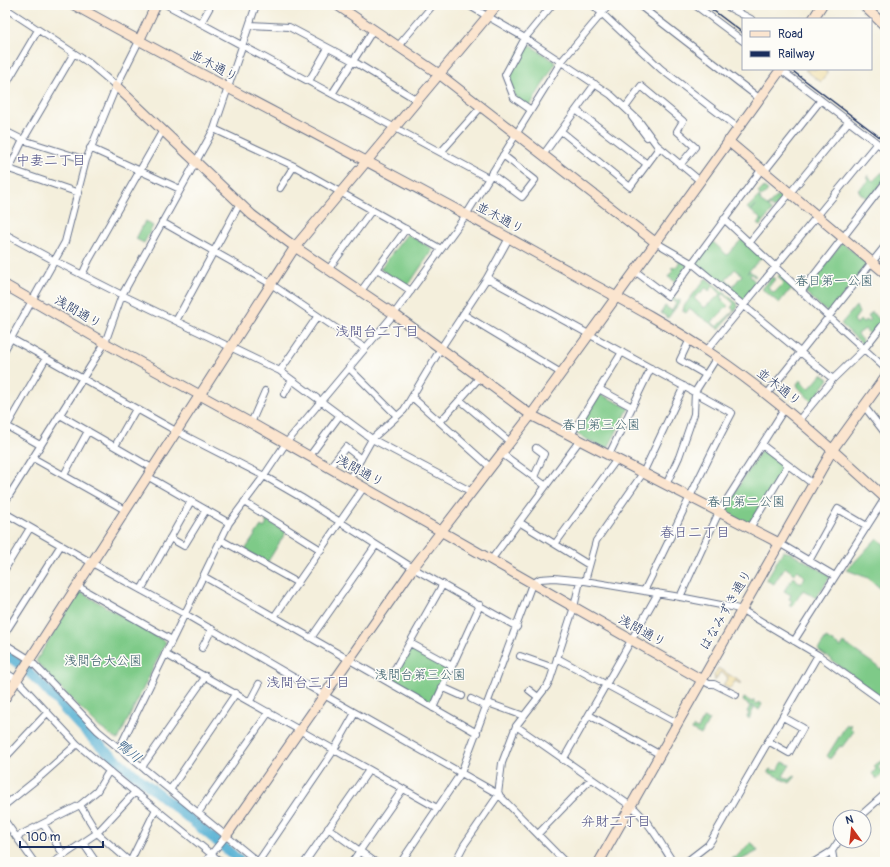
<svg xmlns="http://www.w3.org/2000/svg" width="890" height="867" viewBox="0 0 890 867" font-family="Pangolin,'Klee One',sans-serif">
	<rect width="100%" height="100%" fill="#fdfcf7"/>
	<filter id="ink" filterUnits="userSpaceOnUse"><feTurbulence type="fractalNoise" baseFrequency=".025" numOctaves="2"/><feDisplacementMap in="SourceGraphic" scale="8" xChannelSelector="R" yChannelSelector="G"/><feConvolveMatrix kernelMatrix="1 2 1 2 8 2 1 2 1" color-interpolation-filters="sRGB"/></filter>
	<filter id="wash" filterUnits="userSpaceOnUse"><feTurbulence type="fractalNoise" baseFrequency=".012" numOctaves="4" result="noise"/><feDisplacementMap in="SourceGraphic" scale="16" xChannelSelector="R" yChannelSelector="G"/><feGaussianBlur stdDeviation="0.9" result="paint"/><feColorMatrix in="noise" values="0 0 0 0 0 0 0 0 0 0 0 0 0 0 0 0 0 1.4 0 .05"/><feComposite in="paint" operator="in"/></filter>
	<g filter="url(#wash)">
		<rect width="100%" height="100%" fill="#f4efdc"/>
		<path fill="#7eca88" stroke="#4c7c73" fill-rule="evenodd" d="M525,42L554,61L555,64L531,104L526,106L515,97L507,75Z
			M882,172L883,173L882,175L885,179L869,200L859,192L860,191L858,190L869,180L866,178L869,175L868,177L873,181Z
			M764,187L768,190L762,197L761,196L759,198L761,199L760,201L767,206L783,191L785,193V195L774,209L769,205L768,207L772,211L760,226L757,224L760,220L763,221L751,211L756,205L751,211L747,208L760,195L758,193Z
			M145,221L153,226L144,243L136,239Z
			M407,234L433,249L407,287L380,269Z
			M742,239L762,257L747,273L750,271L756,276L755,277L751,274L750,276L757,284L743,301L697,264V261L712,241L727,255ZM735,269L742,275L733,286L726,279Z
			M842,242L868,264L829,314L804,291Z
			M678,258L687,264L688,266L676,282L668,277L673,270L671,268L676,267L680,262L677,260Z
			M780,275L796,290L794,292L792,289L786,294L779,303L762,289L772,277L775,279L768,288L774,293L784,283L778,276Z
			M706,278L737,303L738,307L719,329L689,309L686,313L683,311L684,306ZM713,286L721,294L704,308L694,298L706,288L709,291ZM724,294L734,304L731,307L734,311L717,327L712,322L728,306L722,300L723,298L721,296Z
			M673,295L676,301L680,300V302L668,318L661,313L665,306L672,311L676,303L670,299Z
			M856,306L859,313L854,320L857,324L860,320L863,323L865,320L869,322L871,319L868,317L872,312L876,317L883,321L871,336L865,329L858,334L865,344H862L841,324Z
			M822,374L829,379L812,402L798,387L797,384L801,379L803,381L801,382L809,389Z
			M600,394L629,408L607,450L575,433Z
			M762,449L785,466L749,525L723,511Z
			M267,520L286,532L267,563L245,550L261,526L264,528L267,523L265,522Z
			M877,538L885,545V591L880,588L868,578L847,570Z
			M783,551L792,553L829,575L830,577L816,598L803,590L792,607L789,605L792,601L789,599L791,595L784,591L793,577L801,584L805,577L798,570L794,574L785,567L774,584L766,580Z
			M79,591L166,642L118,740L99,727L54,682L36,661Z
			M826,638L841,647L844,643L881,669L885,665V700L818,650Z
			M410,648L446,668L431,703L390,681Z
			M744,698L752,702L754,700V702L757,704L759,702L762,704L759,710L752,705L751,706L754,708L749,719L747,717L749,713L747,712L750,706L743,701Z
			M704,718L709,720L701,735L692,730L693,727L698,729Z
			M847,724L849,726L850,724L852,726L850,728L854,731L842,747L840,746L830,759L827,756Z
			M883,760L885,761L878,767L881,771L885,767V771L877,779L872,774L876,769L873,766Z
			M783,762L790,765L783,776L790,780L794,775L796,776L790,783L768,772L770,769L773,771L774,770L777,771Z
			M751,842L758,851L737,862L735,859L732,862H728L733,857L735,858Z"/>
		<path fill="#eeda9e" stroke="#84847e" d="M806,69H824L828,73L821,82L805,70Z
			M718,668L741,682V684L735,681L730,689L723,685L728,677L720,672L715,681L714,675Z"/>
		<g fill="none" stroke-linecap="round" stroke-linejoin="round">
			<path stroke="#55b0d3" stroke-width="10" d="M5,654C41,677 64,713 95,741C142,783 194,820 241,862"/>
		</g>
	</g>
	<g filter="url(#ink)">
		<g fill="none" stroke-linecap="round" stroke-linejoin="round">
			<g stroke="#67728a" stroke-width="8">
				<path id="street" d="M167,5L488,178
					M468,5L525,38L611,95L639,121L659,148
					M593,5L661,69L738,128
					M639,5L759,98
					M695,5L743,41
					M724,5L751,19
					M5,8L89,63L116,86
					M201,23L211,5
					M250,25L289,27L353,61L417,100
					M398,46L433,5
					M780,69L885,149
					M309,81L328,48
					M5,86L38,30
					M332,94L373,30
					M625,108L641,86L683,121L677,131L695,147L680,165
					M531,110L514,98L505,75L525,38L552,5
					M576,110L647,164
					M632,117L647,137
					M214,129L294,166L441,249
					M5,131L23,140L86,160
					M561,131L630,187L659,148
					M657,145L699,180
					M90,148L180,189
					M441,152L481,107
					M543,155L595,84
					M9,169L79,193
					M764,172L821,100
					M5,174L9,169L23,140L74,53
					M491,174L522,197L535,180L503,155
					M280,188L294,166
					M724,219L829,317L885,368
					M162,222L271,284L365,348
					M5,234L55,261L122,295L280,371L372,439L472,492
					M655,242L693,264L833,379
					M749,243L849,121
					M377,269L411,291
					M328,270L372,210
					M635,271L668,296L761,170
					M82,275L89,260L163,130
					M487,278L732,413C701,471 674,532 644,591
					M361,291L406,229
					M801,292L885,183
					M463,314L561,373
					M176,321L240,203
					M5,335L176,431L264,476L302,498L413,568L517,627
					M690,339L680,360L706,375
					M5,349L65,242L86,160L115,89L139,41
					M707,350L877,143
					M349,368L397,416
					M280,371L317,317
					M599,389L632,407
					M284,394L292,380
					M767,394L885,246
					M412,397L490,467
					M460,400L510,442
					M864,406L885,433
					M60,415L152,468
					M799,420L833,379L864,349L885,322
					M440,422L480,377
					M251,423L265,391
					M5,425L40,445
					M7,426L46,358
					M571,435L622,352
					M762,445L813,484
					M115,446L136,409
					M501,453L546,486
					M609,455L651,368
					M309,457L340,415
					M33,458L125,510
					M329,468L346,447L361,459
					M64,475L88,431
					M147,476L229,523
					M534,477L544,454L536,448
					M349,480L372,439L404,410L441,348L487,278L509,238
					M666,485L679,457L694,414L695,392L717,357
					M5,502L105,343L122,295L214,129L256,5
					M244,502L321,550
					M5,513L92,563L185,614L324,695L498,794L565,862
					M519,522L589,565
					M750,528L788,465
					M170,538L184,546L206,510
					M221,540L298,583
					M779,543L835,576
					M555,544L617,459
					M491,560L580,440
					M809,561L838,509L867,526
					M5,569L30,528
					M203,576L477,733
					M585,581L596,541L643,473L684,386
					M77,586L172,640
					M141,590L191,501
					M680,597L719,512L785,408
					M274,617L364,487
					M5,633L61,545
					M311,638L376,545
					M794,641L885,498
					M410,643L452,666
					M5,644L29,659L98,731L258,862L334,750L355,713
					M202,648L212,629
					M165,654L437,808
					M520,656L554,668
					M557,658L677,723
					M5,672L17,680L77,744L109,771L221,862
					M702,680L709,684H714L736,695
					M388,681L443,584
					M442,687L462,696
					M529,690L538,697
					M471,699L487,707
					M250,701L259,684
					M488,703L524,716
					M433,708L480,605
					M589,715L659,754
					M516,726L635,809C651,824 661,844 673,862
					M768,741L789,753L803,728L783,717
					M119,749L229,523L264,476L286,443L394,314L466,215L561,62L609,5
					M5,758L47,713
					M563,760L658,593
					M142,767L206,676
					M170,790L236,693
					M498,794L502,763L516,726L547,686L550,680L574,607L580,581
					M5,805L41,776L77,744
					M80,805L97,833L130,862
					M198,813L269,712
					M859,817L885,794
					M5,821L34,862
					M43,824L64,855
					M328,828L375,862
					M538,834L591,779
					M16,837L80,805L97,791L109,771
					M83,843L96,862
					M832,851L834,862
					M54,862L97,833L135,792
					M130,862L156,809
					M205,862L226,836
					M305,862L369,770
					M352,862L403,789
					M401,862L461,773L532,584L540,579L554,578L585,581L680,597L731,607L742,610L818,655L885,703
					M455,862L464,845L499,794
					M686,862L708,845L712,839L818,655
					M814,862L832,851L840,839"/>
			</g>
			<g stroke="#67728a" stroke-width="11">
				<path id="secondary" d="M74,5C226,89 382,167 534,252C595,286 658,317 716,357C777,399 831,448 885,498
					M337,5L439,74L655,242
					M863,5L885,26
					M5,8L7,5
					M813,19L822,5
					M139,41L156,5
					M116,86L252,215L295,247L394,314L531,415L779,543
					M728,141L885,273
					M5,285L105,343L251,423L702,680
					M5,698L295,247L497,5
					M226,836L413,568L531,415L781,69
					M599,862L833,449L885,377"/>
			</g>
			<use href="#street" stroke="#fff" stroke-width="6"/>
			<use href="#secondary" stroke="#fbe5cf" stroke-width="9"/>
			<path stroke="#1b2f5e" stroke-width="1.5" d="M706,5L743,33
				M790,69L885,141"/>
		</g>
	</g>
	<g text-anchor="middle" dominant-baseline="central" stroke-width="3" stroke-linejoin="round" paint-order="stroke">
		<g font-size="13" fill="#1b2f5e" stroke="#fdfcf7">
			<text transform="translate(214 66) rotate(28)">並木通り</text>
			<text transform="translate(500 218) rotate(28)">並木通り</text>
			<text transform="translate(78 312) rotate(30)">浅間通り</text>
			<text transform="translate(779 387) rotate(38)">並木通り</text>
			<text transform="translate(360 471) rotate(29)">浅間通り</text>
			<text transform="translate(726 610) rotate(-60)">はなみずき通り</text>
			<text transform="translate(642 631) rotate(29)">浅間通り</text>
		</g>
		<g font-size="13" fill="#395e6b" stroke="#fdfcf7">
			<text x="834" y="281">春日第一公園</text>
			<text x="601" y="425">春日第三公園</text>
			<text x="746" y="502">春日第二公園</text>
			<text x="103" y="661">浅間台大公園</text>
			<text x="420" y="675">浅間台第三公園</text>
		</g>
		<g font-size="14" fill="#515387" stroke="#fdfcf7">
			<text x="51" y="160">中妻二丁目</text>
			<text x="377" y="331">浅間台二丁目</text>
			<text x="695" y="532">春日二丁目</text>
			<text x="308" y="682">浅間台三丁目</text>
			<text x="616" y="821">弁財二丁目</text>
		</g>
		<g font-size="14" font-style="italic" fill="#2f5c87" stroke="#fdfcf7">
			<text transform="translate(129 751) rotate(40)">鴨川</text>
		</g>
	</g>
	<rect width="890" height="867" fill="none" stroke="#fdfcf7" stroke-width="20"/>
	<rect x="742" y="18" width="130" height="52" fill="#fdfcf7" stroke="#a3aaba"/>
	<rect x="750" y="31" width="20" height="6" fill="#fbe5cf" stroke="#a3aaba"/>
	<text x="778" y="38" font-size="12" fill="#1b2f5e">Road</text>
	<rect x="750" y="51" width="20" height="6" fill="#1b2f5e" stroke="#a3aaba"/>
	<text x="778" y="58" font-size="12" fill="#1b2f5e">Railway</text>
	<g transform="translate(852 829) rotate(345)"><circle r="19" fill="#fdfcf7" stroke="#a3aaba"/>
	<path d="M0-3L7 15L0 10L-7 15Z" fill="#c8321e"/>
	<text y="-6" font-size="11" font-weight="bold" text-anchor="middle" fill="#1b2f5e">N</text>
	</g>
	<path d="M20 841v6h83v-6" fill="none" stroke="#1b2f5e" stroke-width="2"/>
	<text x="26" y="841" font-size="12" fill="#1b2f5e" stroke="#fdfcf7" stroke-width="3" paint-order="stroke">100 m</text>
</svg>
